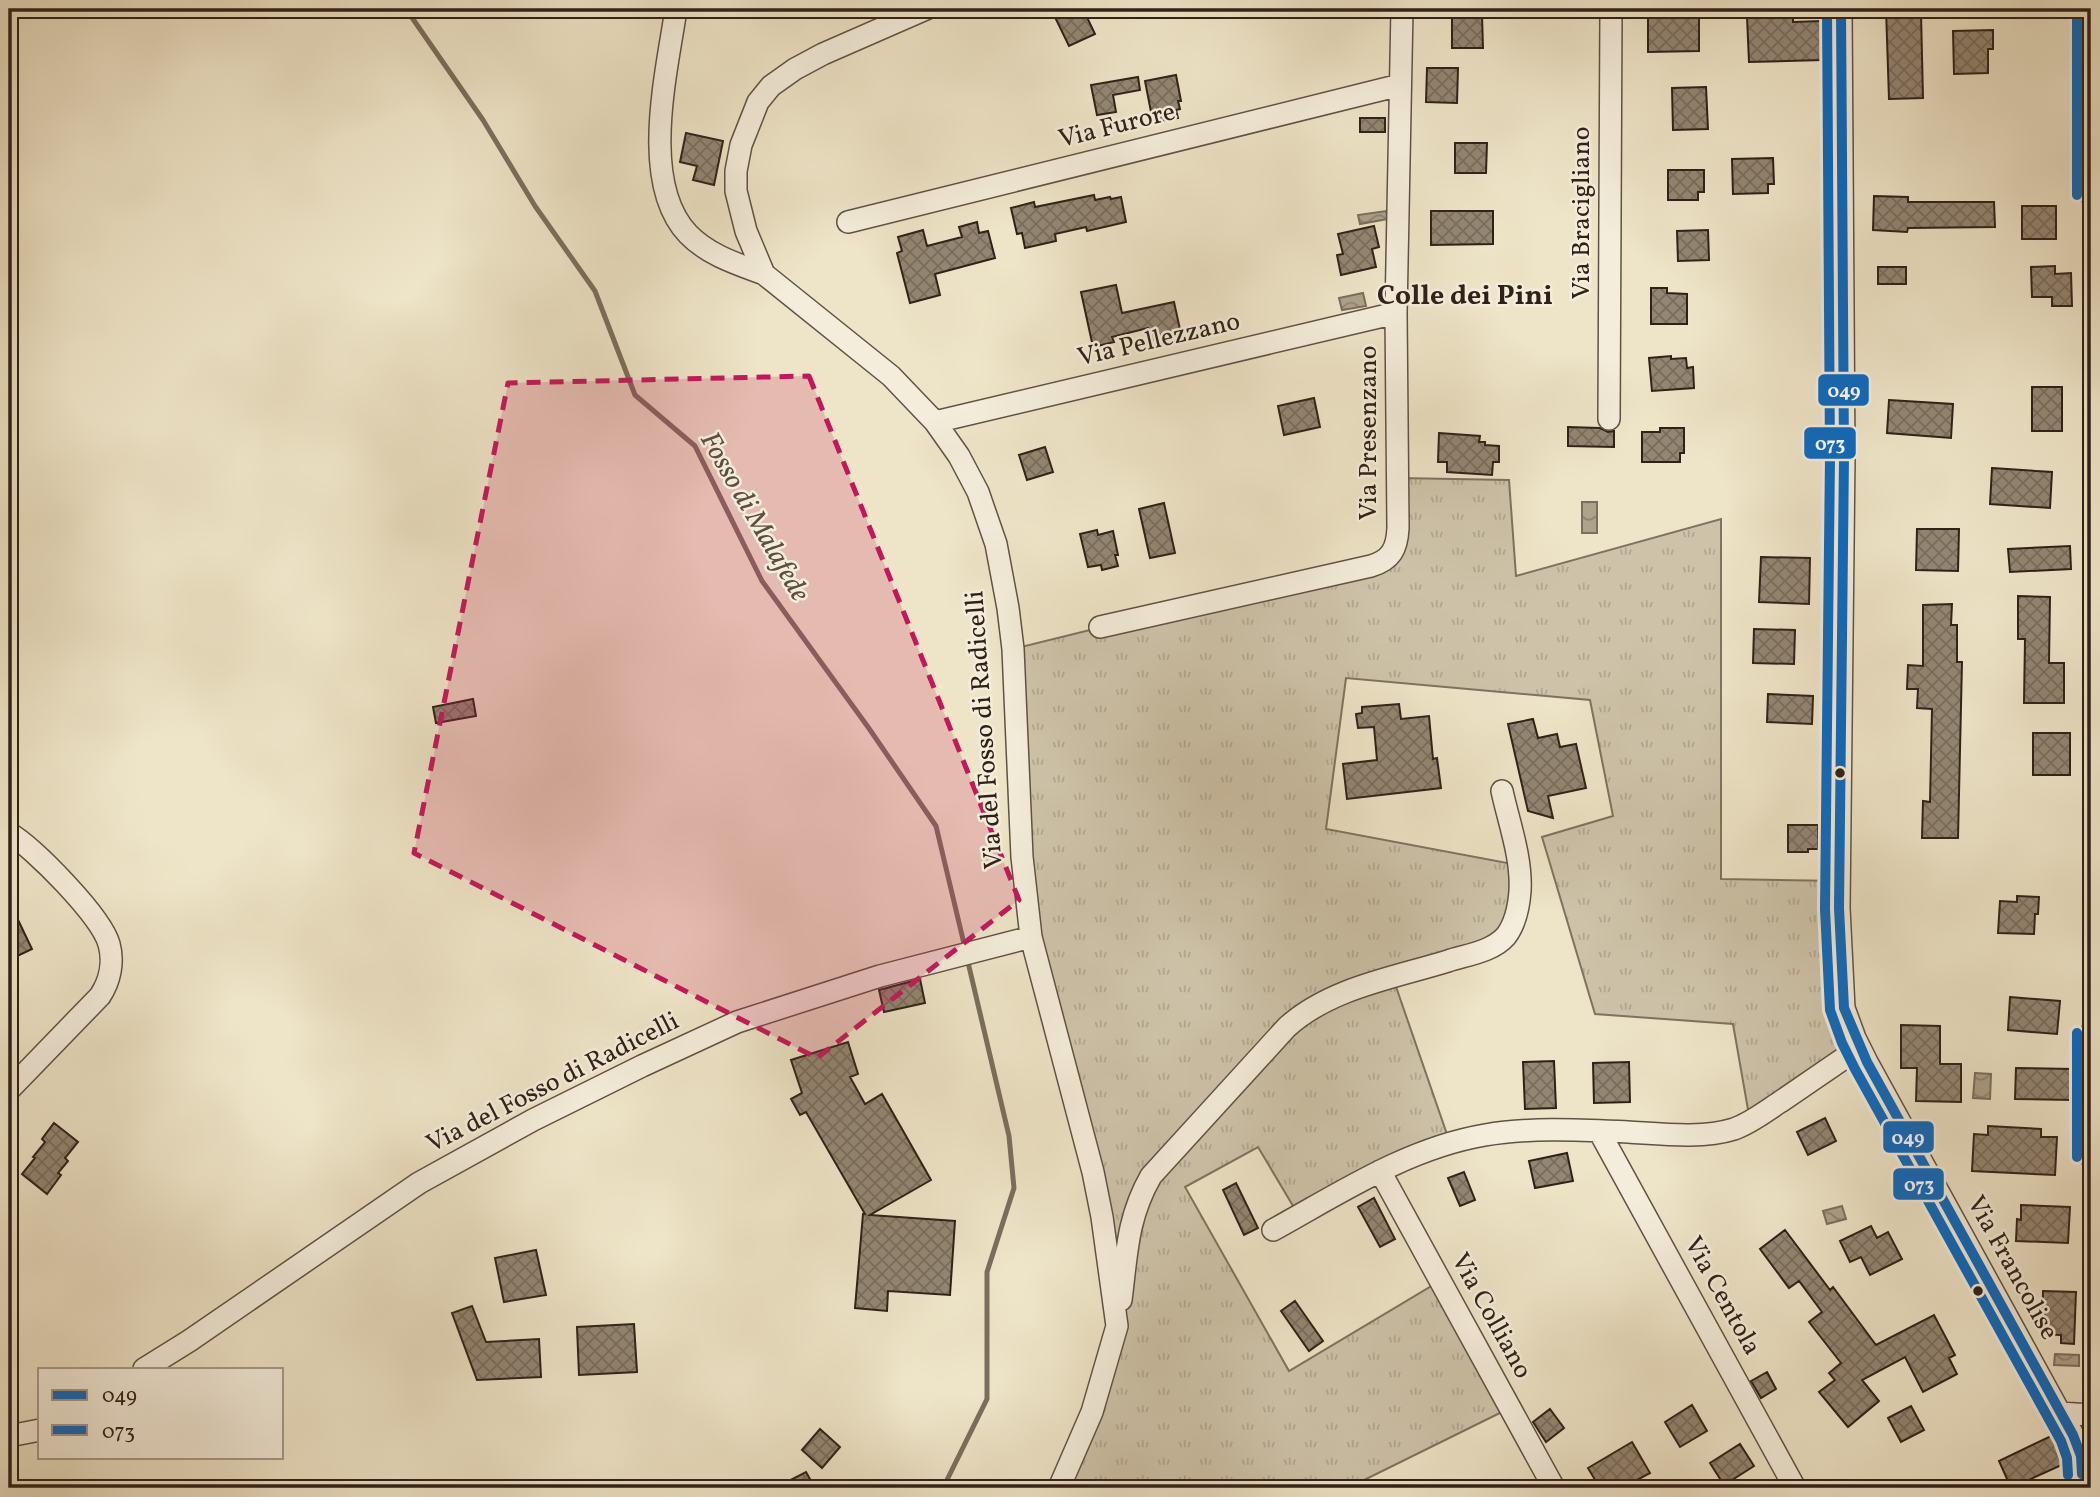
<svg xmlns="http://www.w3.org/2000/svg" width="2100" height="1497" viewBox="0 0 2100 1497" font-family="Vollkorn,serif">
	<defs>
		<pattern id="grass-tufts" width="24" height="20" patternUnits="userSpaceOnUse" patternTransform="scale(1.75)"><rect width="24" height="20" fill="#cec3a9"/><path d="M3 7l-1-3M5 7V3M7 7l1-3M15 17l-1-3M17 17v-4M19 17l1-3" fill="none" stroke="#b1a791"/></pattern>
		<pattern id="water-waves" width="16" height="10" patternUnits="userSpaceOnUse" patternTransform="scale(1.75)"><rect width="16" height="10" fill="#ada28c"/><path d="M0 5q4-4 8 0t8 0" fill="none" stroke="#8d8471"/></pattern>
		<pattern id="building-cross-hatch" width="8" height="8" patternUnits="userSpaceOnUse" patternTransform="scale(1.75)"><rect width="8" height="8" fill="#938673"/><path d="M0 0l8 8M0 8l8-8" fill="none" stroke="#786d5d"/></pattern>
	</defs>
	<rect width="100%" height="100%" fill="#eee4c7"/>
	<filter id="stains"><feTurbulence type="fractalNoise" baseFrequency=".00286" numOctaves="4"/><feColorMatrix values="0 0 0 0 .2 0 0 0 0 .09 0 0 0 0 .02 0 0 0 .5 -.17"/></filter>
	<radialGradient id="worn" r=".72"><stop offset=".6" stop-color="#630" stop-opacity="0"/><stop offset="1" stop-color="#630" stop-opacity=".3"/></radialGradient>
	<path fill="url(#grass-tufts)" stroke="#7f7260" stroke-width="2" d="M1398,478L1509,480L1516,576L1721,519V879L1839,881L1859,1048L1750,1121L1733,1024L1595,1014L1542,837L1613,816L1590,700L1346,678L1326,829L1518,865V902L1487,949L1393,978L1450,1143L1299,1216L1258,1147L1185,1187L1289,1371L1440,1281L1510,1408L1348,1488H1059L1117,1326L1031,937L1013,649L1390,556Z"/>
	<path fill="url(#water-waves)" stroke="#7b6e5e" stroke-width="2" d="M1386,211L1388,219L1360,224L1358,215Z
		M1363,293L1366,306L1342,310L1339,298Z
		M1582,502H1597V533H1582Z
		M1975,1073L1991,1074L1990,1099L1973,1098Z
		M1842,1206L1846,1219L1827,1224L1823,1211Z
		M2055,1354L2079,1355V1366L2054,1365Z"/>
	<g fill="none" stroke-linecap="round" stroke-linejoin="round">
		<path stroke="#7b6e5e" stroke-width="5" d="M406,9L483,120L535,206L595,291L635,395L695,446L762,581L868,727L936,826L965,948
			M943,1488L987,1399V1272L1014,1188L1009,1136L967,958"/>
	</g>
	<path fill="url(#building-cross-hatch)" stroke="#302118" stroke-width="2" d="M1051,9H1083L1095,34L1069,46Z
		M1648,9H1699V51L1648,52Z
		M1886,9H1911V13H1921L1923,98L1889,99Z
		M1452,15H1482L1483,48H1452Z
		M1793,16V22L1821,21L1822,60L1749,62L1747,17Z
		M1993,30V49H1988V73L1954,74L1953,31Z
		M1427,68H1458L1457,103L1426,102Z
		M1176,75L1181,101H1178L1180,109L1176,110L1178,118L1153,122L1145,81Z
		M1138,77L1140,90L1113,95L1116,112L1097,115L1091,85Z
		M1706,87L1708,129L1673,130L1672,88Z
		M1360,118H1385V132H1360Z
		M686,133L723,141L714,185L693,180L697,166L680,162Z
		M1455,143H1487L1486,173H1455Z
		M1773,158L1774,184H1768V193L1733,194L1732,159Z
		M1668,170H1704V192H1698V200H1668Z
		M1094,195L1095,200L1110,197L1111,199L1121,197L1126,222L1087,231L1086,227L1055,234L1056,241L1025,248L1022,233L1017,234L1011,208L1034,202L1035,207Z
		M1874,196L1908,197V202H1994L1995,227L1908,228L1907,232L1873,230Z
		M2022,206H2056V239H2022Z
		M1431,211H1493V244L1431,245Z
		M977,222L979,233L988,231L995,258L935,274L940,295L910,303L897,253L902,251L898,237L923,230L927,246L962,237L959,227Z
		M1374,226L1379,247L1372,249L1376,267L1341,275L1337,255L1343,254L1338,234Z
		M1708,230L1709,260L1678,261L1677,231Z
		M2055,266V274L2071,273L2072,306H2052V297H2032L2031,267Z
		M1878,267H1906V284H1878Z
		M1116,285L1122,313L1174,302L1181,334L1151,340L1148,328L1112,337L1114,342L1093,347L1081,292Z
		M1651,288H1667V293L1687,294V324H1651Z
		M1671,356V359L1686,358L1687,368L1693,367L1694,388L1652,391L1649,358Z
		M2032,387H2062V431H2032Z
		M1314,398L1320,427L1284,435L1278,406Z
		M1889,400L1953,404L1951,438L1887,433Z
		M1568,427L1600,428L1608,432L1614,431V447L1568,446Z
		M1660,428H1684V453H1680V462H1642V432H1660Z
		M1439,433L1480,436L1479,442H1485V445L1499,446V462H1493L1492,475L1447,472V462H1438Z
		M1045,447L1053,472L1027,480L1019,455Z
		M1992,468L2052,472L2050,508L1990,504Z
		M1164,503L1175,553L1150,558L1139,509Z
		M1917,529H1959L1958,571L1916,570Z
		M1097,530L1098,535L1113,531L1118,555H1115L1118,566L1102,570L1101,565L1088,567L1080,534Z
		M2070,546L2071,569L2010,572L2008,549Z
		M1761,557L1810,558L1809,604L1759,602Z
		M2018,596L2050,597L2049,663H2064V703H2024L2025,639H2018Z
		M1952,604L1951,625H1957V662H1962L1958,838H1922L1923,801L1930,802L1932,709L1917,708L1918,689H1907L1908,665L1923,666V605Z
		M1754,629L1795,630L1794,664L1753,663Z
		M1768,694L1813,696L1812,724L1767,722Z
		M473,699L476,716L436,723L433,707Z
		M1399,704L1401,719L1429,716L1433,759L1437,758L1441,788L1347,799L1343,764L1377,760L1374,727L1358,728L1356,714L1362,713V707Z
		M1533,719L1538,738L1557,734L1560,747L1576,744L1586,788L1548,796L1553,818L1528,811L1508,724Z
		M2033,733H2070V775H2033Z
		M1788,825H1818V849H1808V852H1788Z
		M2017,896L2039,897L2038,914H2035L2034,934L1998,933L2000,901L2017,902Z
		M9,901L32,949L9,960Z
		M920,979L925,1003L884,1012L879,990Z
		M2010,997L2060,1001L2057,1034L2008,1030Z
		M1901,1025L1940,1026V1064H1961V1102L1916,1101L1917,1068H1901Z
		M848,1042L858,1074L850,1077L865,1104L882,1094L931,1180L870,1215L955,1221L950,1295L888,1291L887,1311L855,1308L863,1214H865L806,1112L800,1115L791,1099L802,1093L791,1060Z
		M1554,1061L1556,1108L1525,1109L1523,1062Z
		M1629,1062L1630,1102L1594,1103L1593,1063Z
		M2016,1068L2073,1069L2072,1100L2015,1099Z
		M1825,1118L1836,1141L1808,1155L1797,1132Z
		M54,1123L78,1142L65,1158L68,1161L58,1173L61,1175L47,1194L22,1174L35,1158L33,1157L45,1142L42,1139Z
		M1988,1126L2041,1129V1137H2057L2055,1175L1972,1171L1974,1134L1988,1135Z
		M1567,1153L1573,1181L1535,1188L1529,1161Z
		M1464,1172L1475,1200L1460,1206L1448,1178Z
		M1236,1183L1258,1228L1244,1235L1223,1190Z
		M1374,1198L1395,1239L1380,1247L1358,1207Z
		M2021,1205L2070,1207L2068,1243L2016,1241L2017,1219L2021,1220Z
		M1871,1226L1877,1238L1888,1232L1902,1259L1870,1275L1861,1257L1850,1262L1840,1241Z
		M1785,1230L1830,1290L1833,1287L1876,1345L1934,1315L1955,1355L1949,1358L1957,1374L1923,1392L1905,1357L1862,1380L1879,1401L1848,1427L1819,1392L1835,1380L1829,1373L1841,1363L1809,1322L1822,1312L1799,1281L1789,1288L1760,1249Z
		M536,1250L546,1295L504,1302L495,1258Z
		M2043,1291L2076,1292L2074,1344L2061,1343V1335L2042,1334Z
		M1295,1301L1323,1341L1309,1351L1281,1311Z
		M472,1306L486,1342L539,1339L541,1377L477,1380L452,1313Z
		M634,1324L637,1372L579,1375L577,1327Z
		M1767,1372L1776,1389L1761,1398L1751,1381Z
		M1692,1405L1707,1431L1680,1447L1665,1422Z
		M1911,1406L1924,1430L1901,1442L1888,1418Z
		M1550,1409L1564,1428L1546,1442L1533,1422Z
		M820,1429L840,1447L822,1468L802,1450Z
		M2053,1435L2066,1463L2011,1488L1999,1461Z
		M1632,1442L1650,1473L1622,1488H1600L1588,1468Z
		M1740,1444L1754,1466L1724,1485L1710,1463Z
		M806,1472L815,1488H775Z"/>
	<g fill="none" stroke-linecap="round" stroke-linejoin="round">
		<g stroke="#605244" stroke-width="24">
			<path id="street" d="M676,9C667,72 639,182 688,234C708,255 737,264 764,274
				M926,9L823,54L795,69L771,86L758,102L741,145L736,171V191L746,231L764,274L891,376L935,422L959,456L978,492L996,544L1008,608L1013,649L1022,857L1031,937L1093,1172L1102,1217L1117,1326L1092,1412L1059,1488
				M1841,9L1844,456L1839,908L1844,1008L1855,1038L1867,1062L2060,1413C2074,1435 2082,1446 2082,1474
				M2091,9V195
				M848,222L1400,85
				M1609,419L1611,9
				M935,422L1396,313
				M1100,627L1371,566C1391,560 1397,549 1398,528L1396,313L1402,9
				M9,833C34,848 101,916 109,944C114,962 110,981 100,996L9,1090
				M2091,1033V1157
				M1599,1131L1795,1488
				M1380,1171L1554,1488
				M1273,1230C1340,1193 1408,1148 1485,1135C1531,1127 1582,1130 1628,1132C1662,1134 1702,1139 1734,1129C1751,1123 1766,1111 1780,1102C1806,1084 1833,1066 1859,1048
				M1121,1300C1127,1253 1127,1218 1151,1176L1287,1027C1330,988 1393,978 1448,961C1466,955 1492,952 1506,936C1515,924 1519,905 1520,891C1522,858 1509,823 1502,791
				M144,1369L189,1341L419,1183L533,1120L642,1066L737,1022L880,976L1031,937
				M2060,1413L2091,1415
				M9,1436L40,1430"/>
		</g>
		<use href="#street" stroke="#f4eddb" stroke-width="21"/>
		<g stroke="#f4eddb" stroke-width="16">
			<path id="bus-1" d="M1841,9L1844,456L1839,908L1844,1008L1867,1062L2073,1435L2081,1456L2082,1474
				M2091,9V195
				M2091,1033V1157"/>
		</g>
		<g stroke="#f4eddb" stroke-width="16">
			<path id="bus-2" d="M1827,9L1830,456L1825,909L1830,1010L1842,1043L1855,1069L2061,1441L2067,1458L2068,1475
				M2077,9V195
				M2077,1033V1157"/>
		</g>
		<use href="#bus-1" stroke="#0c69bf" stroke-width="10"/>
		<use href="#bus-2" stroke="#0c69bf" stroke-width="10"/>
	</g>
	<path fill="#c2185b" fill-opacity="0.2" stroke="#c2185b" stroke-width="5" stroke-dasharray="14 9" stroke-linejoin="round" d="M809,376L1019,900L817,1058L414,853L508,383Z"/>
	<g fill="#302118" stroke="#f4eddb" stroke-width="2.5">
		<circle cx="1840" cy="773" r="6"/>
		<circle cx="1978" cy="1291" r="6"/>
	</g>
	<g text-anchor="middle" dominant-baseline="central" stroke-width="5" stroke-linejoin="round" paint-order="stroke">
		<g font-size="26" fill="#302118" stroke="#f4eddb">
			<text transform="translate(1117 126) rotate(-14)">Via Furore</text>
			<text transform="translate(1582 213) rotate(-90)">Via Bracigliano</text>
			<text transform="translate(1159 340) rotate(-13)">Via Pellezzano</text>
			<text transform="translate(1369 433) rotate(-90)">Via Presenzano</text>
			<text transform="translate(985 730) rotate(-94)">Via del Fosso di Radicelli</text>
			<text transform="translate(553 1083) rotate(-27)">Via del Fosso di Radicelli</text>
			<text transform="translate(2012 1268) rotate(61)">Via Francolise</text>
			<text transform="translate(1722 1296) rotate(61)">Via Centola</text>
			<text transform="translate(1491 1316) rotate(61)">Via Colliano</text>
		</g>
		<g font-size="28" font-weight="bold" fill="#302118" stroke="#f4eddb">
			<text x="1465" y="296">Colle dei Pini</text>
		</g>
		<g font-size="28" font-style="italic" fill="#5c4e41" stroke="#f4eddb">
			<text transform="translate(754 517) rotate(60)">Fosso di Malafede</text>
		</g>
	</g>
	<g stroke="#f4eddb" stroke-width="2.5">
		<rect x="1817" y="373" width="53" height="34" rx="7" fill="#0c69bf"/>
		<rect x="1803" y="426" width="54" height="34" rx="7" fill="#0c69bf"/>
		<rect x="1882" y="1120" width="53" height="34" rx="7" fill="#0c69bf"/>
		<rect x="1892" y="1167" width="53" height="34" rx="7" fill="#0c69bf"/>
	</g>
	<g font-size="19" text-anchor="middle" font-weight="bold" fill="#fff">
		<text x="1844" y="397">049</text>
		<text x="1830" y="450">073</text>
		<text x="1908" y="1144">049</text>
		<text x="1919" y="1191">073</text>
	</g>
	<rect width="2100" height="1497" fill="none" stroke="#eee4c7" stroke-width="35"/>
	<rect x="10" y="10" width="2079" height="1476" fill="none" stroke="#302118" stroke-width="3.5"/>
	<rect x="18" y="18" width="2065" height="1462" fill="none" stroke="#302118" stroke-width="2"/>
	<rect x="38" y="1368" width="245" height="91" fill="#f4eddb" stroke="#a69b8d" stroke-width="2"/>
	<rect x="52" y="1390" width="35" height="10" fill="#0c69bf" stroke="#a69b8d" stroke-width="2"/>
	<text x="102" y="1402" font-size="21" fill="#302118">049</text>
	<rect x="52" y="1425" width="35" height="10" fill="#0c69bf" stroke="#a69b8d" stroke-width="2"/>
	<text x="102" y="1438" font-size="21" fill="#302118">073</text>
	<rect width="100%" height="100%" filter="url(#stains)"/>
	<rect width="100%" height="100%" fill="url(#worn)"/>
</svg>
